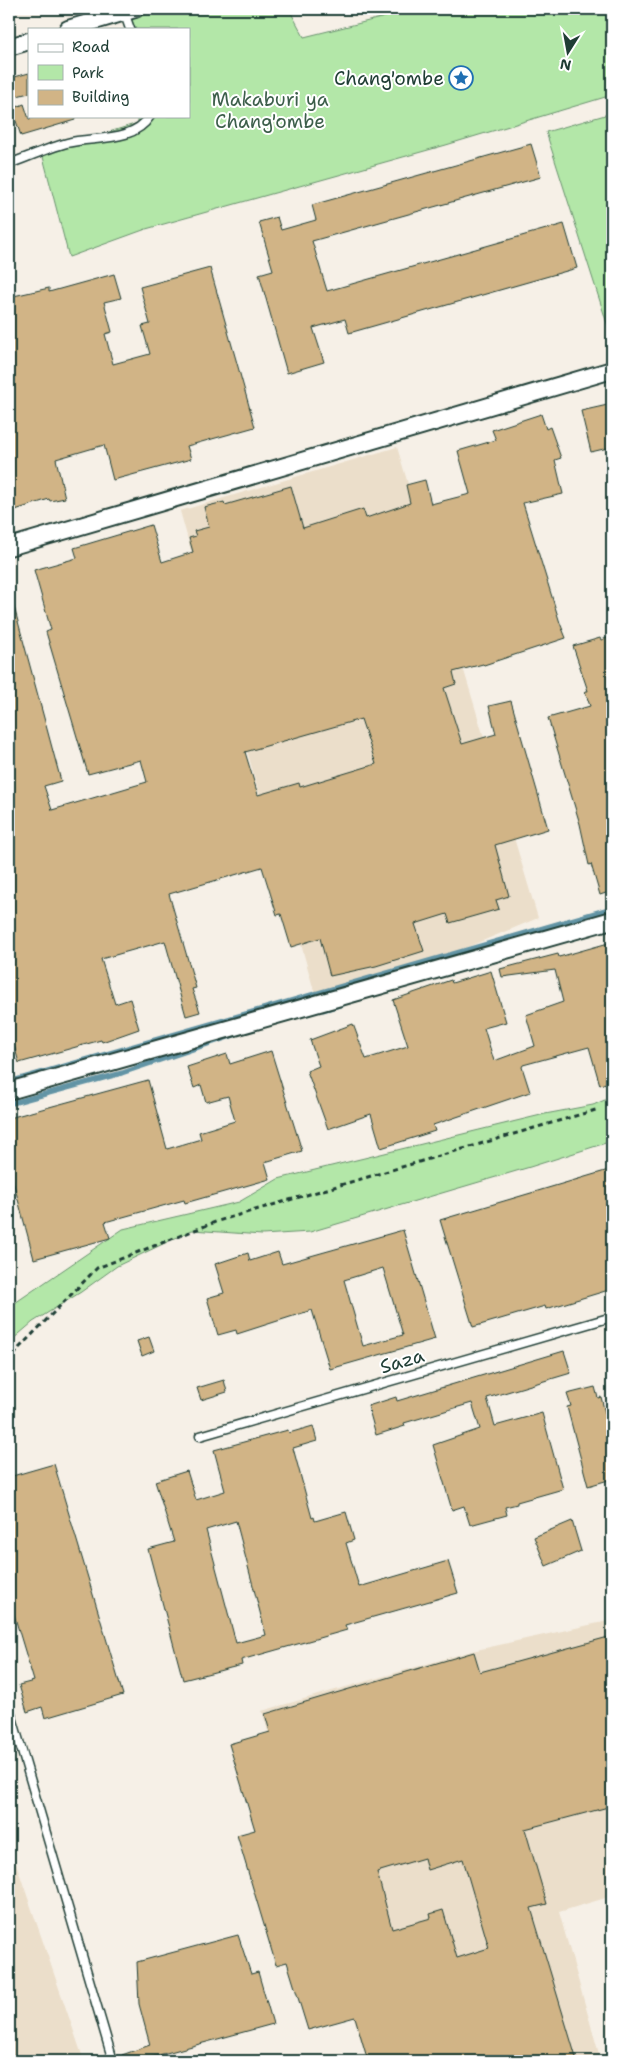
<svg xmlns="http://www.w3.org/2000/svg" width="621" height="2070" viewBox="0 0 621 2070" font-family="'Shantell Sans',sans-serif">
	<rect width="100%" height="100%" fill="#f6f0e7"/>
	<filter id="ink" filterUnits="userSpaceOnUse"><feTurbulence type="fractalNoise" baseFrequency=".02" numOctaves="2"/><feDisplacementMap in="SourceGraphic" scale="10" xChannelSelector="R" yChannelSelector="G"/><feConvolveMatrix kernelMatrix="1 2 1 2 8 2 1 2 1" color-interpolation-filters="sRGB"/></filter>
	<g filter="url(#ink)">
		<path fill="#ebdeca" d="M397,447L538,918L434,961L316,998L180,511Z
			M612,1620V1896L559,1912L601,2061H367L262,1711L472,1651Z
			M9,1843L84,2061H9Z"/>
		<path fill="#b3e7a8" stroke="#69926e" d="M161,9H289L304,37L417,9H612V95L446,145L146,229L69,257L42,153L138,123V116H189V29H127L126,21Z
			M612,113V339L546,132Z
			M612,1097V1141L530,1167L310,1232L262,1235L192,1230L117,1266L81,1292L33,1322L12,1340L9,1347V1307L123,1229L239,1202L278,1179L545,1114L593,1105Z"/>
		<g fill="none" stroke-linecap="round" stroke-linejoin="round">
			<path stroke="#6294a5" stroke-width="5" d="M323,1010L343,1004
				M9,1082L612,908
				M9,1104L122,1073L235,1035"/>
		</g>
		<path fill="#d1b486" stroke="#1f3d34" fill-rule="evenodd" d="M29,73V93L17,96L11,78Z
			M24,104L29,119L39,116H74L75,120L21,136L12,109Z
			M531,144L541,177L312,241L327,291L564,224L577,268L349,333L345,319L313,328L324,362L287,373L259,274L273,270L259,222L277,217L281,230L316,220L312,205Z
			M210,268L255,427L187,446L191,459L113,480L104,445L56,459L65,498L50,501L49,499L9,512V297L49,288V292L114,274L121,298L104,302L112,332L105,334L113,364L150,354L142,326L150,324L140,287Z
			M612,404V447L591,452L581,411Z
			M541,414L546,429L550,427L561,458L555,460L563,494L523,503L560,623L566,638L484,665L483,664L453,672L456,684L444,688L462,744L496,734L489,706L511,701L548,829L495,845L509,896L496,900L499,909L450,923L447,914L415,924L424,951L376,966L330,976L320,938L291,947L281,914L277,915L262,867L169,894L196,988L192,989L200,1012L186,1016L165,941L101,959L115,1004L130,999L139,1029L102,1042L101,1040L19,1063L9,1027V604L13,603L61,781L44,786L52,810L147,782L141,760L88,774L46,632L51,630L34,570L77,558L74,548L151,525L162,562L193,552L189,538L196,536L194,531L209,527L204,507L224,502L225,505L291,486L303,528L363,509L366,518L410,503L406,485L425,480L431,504L470,494L458,451L496,440L492,430ZM361,719L376,764L300,787L299,783L258,795L245,752Z
			M610,637L612,645V891L600,895L591,864L589,865L580,824L548,718L590,706L585,691H588L573,646L600,638L601,640Z
			M612,942V1081L600,1085L589,1047L523,1065L522,1067L530,1092L433,1125L435,1131L381,1148L371,1114L328,1129L307,1071L319,1066L310,1040L353,1024L366,1059L408,1046L393,1000L451,980L452,983L491,971L506,1022L484,1028L494,1061L535,1046L526,1015L563,1002L555,970L502,977L500,969L558,954L559,957Z
			M271,1051L302,1151L265,1162L270,1179L185,1203L184,1200L105,1222L110,1238L34,1259L9,1166V1118L148,1080L167,1149L201,1139L199,1132L235,1121L228,1096L206,1102L201,1085L194,1088L187,1067L227,1054L230,1064Z
			M612,1169V1289L546,1309L545,1306L473,1327L440,1220Z
			M403,1230L435,1339L330,1369L312,1310L237,1334L236,1330L218,1335L207,1298L224,1293L215,1264L248,1253L250,1261L278,1252L282,1264ZM383,1268L403,1335L363,1346L344,1280Z
			M149,1337L154,1351L142,1356L137,1341Z
			M564,1351L571,1373L487,1398L495,1426L542,1413L563,1489L517,1502V1504L505,1507L507,1515L470,1525L464,1506L452,1510L433,1445L480,1429L472,1403L404,1423L405,1426L376,1435L368,1406L396,1397L397,1401Z
			M224,1380L227,1392L201,1400L197,1388Z
			M595,1387L598,1398L601,1397L612,1441V1479L588,1486L567,1407L571,1406L567,1394Z
			M313,1426L317,1441L293,1448L312,1518L314,1517L315,1521L346,1512L354,1540L346,1543L359,1587L448,1561L458,1593L345,1625L347,1630L241,1660L242,1665L183,1680L148,1549L174,1542L155,1481L187,1471L196,1500L225,1491L214,1450L288,1430L289,1433ZM236,1521L266,1635L236,1643L206,1530Z
			M54,1464L123,1695L45,1718L42,1707L27,1712L19,1685L34,1681L9,1598V1477Z
			M572,1521L581,1551L546,1566L534,1537Z
			M612,1636V1806L525,1829L547,1904L531,1908L577,2061H368L355,2017L308,2030L287,1962L276,1965L237,1835L255,1830L229,1744L270,1732L265,1714L474,1652L480,1672ZM424,1858L427,1870L463,1859L489,1948L457,1958L443,1910L430,1914L431,1918L392,1929L377,1872Z
			M238,1935L251,1974L258,1972L273,2024L137,2061H124L122,2055L150,2045L139,2004L137,1962Z"/>
		<g fill="none" stroke-linecap="round" stroke-linejoin="round">
			<g stroke="#1f3d34" stroke-width="11">
				<path id="lane" d="M124,12L130,29
					M9,164C28,157 48,148 67,143C94,136 133,143 150,116
					M200,1436L612,1317
					M9,1707L113,2061"/>
			</g>
			<g stroke="#1f3d34" stroke-width="20">
				<path id="street" d="M68,29L135,9
					M9,47L29,41
					M9,547L612,370
					M9,1091L612,920"/>
			</g>
			<path stroke="#1f3d34" stroke-width="3" stroke-dasharray="5 4" stroke-linecap="butt" d="M9,1363L19,1348L97,1268L218,1221L599,1109"/>
			<use href="#lane" stroke="#fff" stroke-width="8"/>
			<use href="#street" stroke="#fff" stroke-width="16"/>
		</g>
	</g>
	<defs>
		<g id="sight-ring" transform="scale(1.25)"><circle r="9.5" fill="#fff" stroke="#1f6fb2" stroke-width="1.5"/><path d="M0-6L1.8-2.2L6-1.7L2.9 1.2L3.7 5.4L0 3.3L-3.7 5.4L-2.9 1.2L-6-1.7L-1.8-2.2Z" fill="#1f6fb2"/></g>
	</defs>
	<g fill-rule="evenodd">
		<use href="#sight-ring" x="461" y="78"/>
	</g>
	<g text-anchor="middle" dominant-baseline="central" stroke-width="4" stroke-linejoin="round" paint-order="stroke">
		<g font-size="19" fill="#1f3d34" stroke="#fff" text-anchor="end">
			<text x="444" y="78">Chang'ombe</text>
		</g>
		<g font-size="19" fill="#3d5f4b" stroke="#fff">
			<text x="270" y="99">Makaburi ya<tspan x="270" dy="22">Chang'ombe</tspan></text>
		</g>
		<g font-size="19" fill="#1f3d34" stroke="#fff">
			<text transform="translate(402 1361) rotate(-16)">Saza</text>
		</g>
	</g>
	<rect width="621" height="2070" fill="none" stroke="#fff" stroke-width="30"/>
	<rect x="15" y="15" width="591" height="2040" fill="none" stroke="#1f3d34" stroke-width="2" filter="url(#ink)"/>
	<rect x="28" y="28" width="162" height="90" fill="#ffffff" stroke="#a5b1ae"/>
	<rect x="38" y="44" width="25" height="8" fill="#ffffff" stroke="#a5b1ae"/>
	<text x="72" y="52" font-size="15" fill="#1f3d34">Road</text>
	<rect x="38" y="65" width="25" height="15" fill="#b3e7a8" stroke="#a5b1ae"/>
	<text x="72" y="78" font-size="15" fill="#1f3d34">Park</text>
	<rect x="38" y="90" width="25" height="15" fill="#d1b486" stroke="#a5b1ae"/>
	<text x="72" y="102" font-size="15" fill="#1f3d34">Building</text>
	<g transform="translate(568 52) rotate(191)" stroke="#ffffff" stroke-width="4" paint-order="stroke">
	<path d="M0-4L9 19L0 12L-9 19Z" fill="#1f3d34"/>
	<text y="-8" font-size="14" font-weight="bold" text-anchor="middle" fill="#1f3d34">N</text>
	</g>
</svg>
